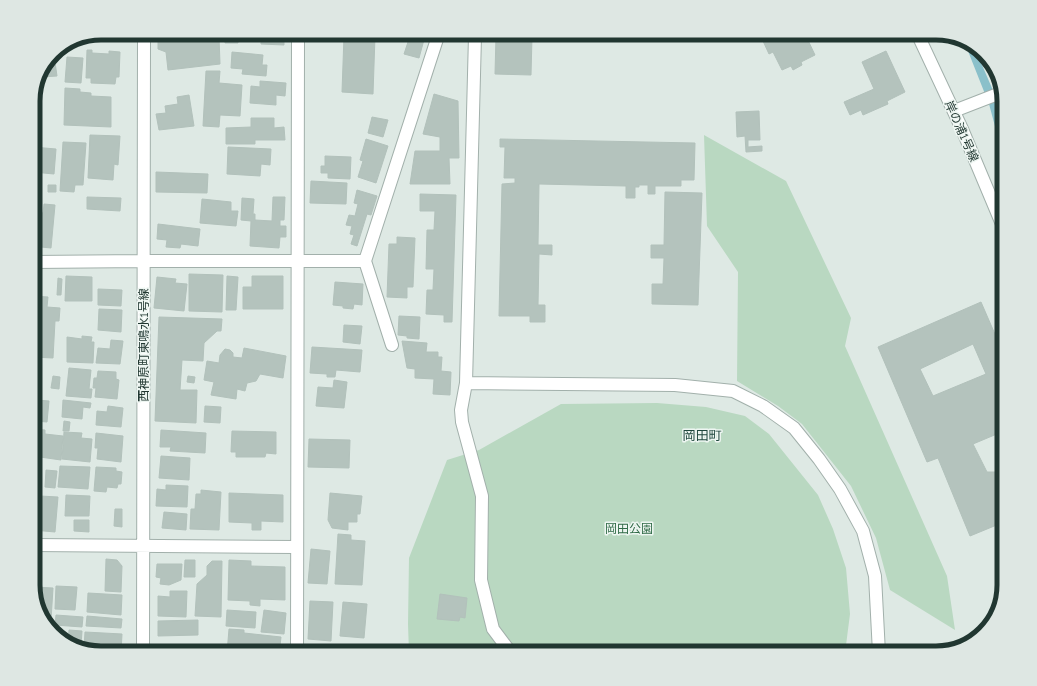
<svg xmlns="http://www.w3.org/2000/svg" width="1037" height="686" viewBox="0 0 1037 686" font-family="'PT Sans Narrow','Noto Sans JP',sans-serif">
	<rect width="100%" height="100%" fill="#dee9e4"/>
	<path fill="#b9d8c1" d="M704,135L786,181L851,318L845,346L947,576L955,630L890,590L876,538L851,486L802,424L778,406L737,381L738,272L707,226Z
		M657,403L706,407L745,416L769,434L818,495L833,529L846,568L850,614L845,653H409L408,624L409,558L447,460L479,450L561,404Z"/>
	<path fill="#8ac0ca" d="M964,41L973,44L1004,116V148L996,130L989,104Z"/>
	<path fill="#b4c3bd" stroke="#b2c1bb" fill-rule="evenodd" d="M729,34H746V35L732,41Z
		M774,34H805L815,55L801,62L802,65L793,70L791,66L782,70L773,52L769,54L763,41L775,36Z
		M618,35V39L532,36L531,75L495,74L496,36Z
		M344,36H375L373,94L342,92Z
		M405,36H425L419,58L404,54L408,42L404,40Z
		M192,37H219L220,64L168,70L166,52L158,49V38Z
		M225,37H238V43H225Z
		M261,37H284V45L261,44Z
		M87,50H92V53L109,54V51L120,52L119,77H116L115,84L91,83V78H86Z
		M886,51L905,92L887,101L888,104L863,115L861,110L850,115L844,102L874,89L862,62Z
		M232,52L263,55L262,65H267L266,76L242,74L243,69L231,68Z
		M52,55H54L57,76L42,77Z
		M67,57L83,58L81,83L65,82Z
		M206,71H220L219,83L242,85L240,116L220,115L219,127L203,126Z
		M260,81L286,83L285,96L276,95V105L250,103L251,86L260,87Z
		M65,88L80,89V92L91,93V96L111,97V127L64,125Z
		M434,94L458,101L459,158H449L450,184H410L415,151H440V137L423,134Z
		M189,95L194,126L159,130L156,114L166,113L165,106L178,104L177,97Z
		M759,111L760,140H748V147L762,146V151L746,152L745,136L737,137L736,112Z
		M372,117L388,120L383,137L368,133Z
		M251,118H274V128L284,127L285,140H255V144H226V128L251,127Z
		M90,135L120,136L118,165L114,164L113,180L88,178Z
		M366,139L388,146L376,183L358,177L363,161L360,160Z
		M500,139L695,143L694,180H681V186H655V194H648V185H639V187H635V198H626V186L539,184L538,245H552V255L539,254L538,305H545V322H530V316H499L502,184L515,183V178H504L505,147H500Z
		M63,142L86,143L83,185H75L74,192L60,191Z
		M33,147L56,149L54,174L33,172Z
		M228,147L271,149L270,165L261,164L260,176L227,174Z
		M325,156L351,157L350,179L328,178V173H321V166H325Z
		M156,172L208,174L207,193L156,192Z
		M311,181L347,183L346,204L310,203Z
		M48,185H56V192H48Z
		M357,190L377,196L371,215L367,214L357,246L351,244L354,235L350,234L352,226L346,225L349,215L355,216L358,204L354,203Z
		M665,192L702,193L698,305L652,304V284H663L664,258H651V245H664Z
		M420,194L456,195L452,322H444V315L426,314L427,290H433L434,269H426L427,230H434L435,211H420Z
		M87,197L121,198L120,211L87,209Z
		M273,197H285L284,220H280V226H286V237H280L279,248L250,246L251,221L241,220L242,198L254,199L253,214H255V220L272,221Z
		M202,199L231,202V211H238L236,226L200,223Z
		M44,204L55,205L51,248L41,247V244H33V212L43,213Z
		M158,224L200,229L198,246L181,244L180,248L166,247L167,240L157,239Z
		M397,237L415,238L413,287H407V298L387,297L389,244H397Z
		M189,274L223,275L222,312L189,311Z
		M66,276L92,277V301H65Z
		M227,276L238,277L236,310H226Z
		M252,276H283V309H243V287H252Z
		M157,277L176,279L175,283L187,284L184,311L154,308Z
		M58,278L62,279L61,295H57Z
		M335,282L363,284L362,305L354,304L353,309L343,308V306L333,305Z
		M98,289L122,290L121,306L98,305Z
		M33,296L48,297L47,307L60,308L59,321H55L53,358L33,357Z
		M981,302L1004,355V431L973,444L987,472H999L1004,477V522L970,536L938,458L927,462L878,347ZM973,344L986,374L933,396L920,369Z
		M99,309L122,310L121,332L98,330Z
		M399,316L420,317L419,339L407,338V336L398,335Z
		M159,317L222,319L221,331H217L204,343L203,361L182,360L180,390H197L196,423L155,421Z
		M344,325L362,326L360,344L343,342Z
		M82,336L92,337L91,342H94L93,363L67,362V337L82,339Z
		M111,340L123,341L120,364L96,363L98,348L110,349Z
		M402,341L427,343L426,352H438V357H442L441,371L451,372L450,395L433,394L434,379L415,378V369L407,368Z
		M312,347L362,350L360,372L336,370L335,377H327V374L310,373Z
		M244,348L286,356L283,378L260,374L256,381L247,383L245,391L237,389L236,399L211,395L214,382L204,380L207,361L219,363L220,355L225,349L230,350L233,353V357L242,358Z
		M69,368L91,370L89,389H92L91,398L66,396Z
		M98,371L116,372V379L119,380L117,399L95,397L96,388H93L94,378H97Z
		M53,376L60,377L59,389L51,388Z
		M188,376L195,377L194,383L187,382Z
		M334,380L347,382L344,408L316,406L318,387L333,388Z
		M37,400L49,401L47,422L35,421Z
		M63,400L91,403L90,408L83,407L82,419L62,417Z
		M108,406L123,408L121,427L96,425L97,411L107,412Z
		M205,406L221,407L220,423L204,422Z
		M64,421L70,422L69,431H63Z
		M33,429L45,430V434L63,436L61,460L33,456Z
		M161,430L206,433L205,453L170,451L171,447H160Z
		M232,431L276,432V454L266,453L265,457H236V452H231Z
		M64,432L82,433L81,438L92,439L90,462L62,459Z
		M96,433L123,436L121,462L97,459L98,448H95Z
		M309,439L350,440L349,468L308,467Z
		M161,456L190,458L189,480L159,478Z
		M60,466L90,467L88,489L58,487Z
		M96,467L116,468V471L122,472L121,484H118L117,488L107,487L106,492L94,491Z
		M46,470L57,471L55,488L45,487Z
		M166,485L188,486L187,507L156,506L157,489L166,490Z
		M201,490L221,492L219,530L190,529L191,509H195L196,494H201Z
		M229,493L283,495V522L261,521V530H252V523L229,522Z
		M330,493L362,496L360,514H357V522H348V530L332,528L328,520Z
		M66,495L90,496L89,516H65Z
		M40,496L58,497L55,532L33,530L34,516H38Z
		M115,509H122V527L114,526Z
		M164,512L187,514L186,530L162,528Z
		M74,520H89V532L74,531Z
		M338,534L351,535V540L365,541L362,585L335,584Z
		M311,549L330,551L327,584L308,583Z
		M106,559L117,560L122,566L121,592L105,591Z
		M185,560H195V577H184Z
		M229,560L251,561V566L285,567V600L260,599V606L250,605V601L228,600Z
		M212,561H222L221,617L195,616L197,584L207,575V566Z
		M157,564H182L181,580L169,585L160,584L161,578L156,577Z
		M56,586L77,587L75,610L55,609Z
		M33,587L53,588L51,620L42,619Z
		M170,591H187L186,617L158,616V596L170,597Z
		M88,593L122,595L121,615L87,612Z
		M440,594L467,598L465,618L460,617L459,621L437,619Z
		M310,601L333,602L331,641L308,639Z
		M343,602L367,604L364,638L340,636Z
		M227,610L256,612L255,628L226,626Z
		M264,610L286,613L284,634L261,632Z
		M56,615L83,617L82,627L55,625Z
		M87,616L122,619L121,628L86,626Z
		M198,620V635L158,636V621Z
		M229,629L244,630V633L281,637L280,646L274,645V653H227Z
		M69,630L82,631L81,646L68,643Z
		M85,632L122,634L121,652L105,650L104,653H101L84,648Z"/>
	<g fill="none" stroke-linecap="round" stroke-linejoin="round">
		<g stroke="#a2b0ab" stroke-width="14">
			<path id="minor" d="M917,33L962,129L1004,229
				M475,36L466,383L675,385L733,391L763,406L794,428L819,459L840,489L863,531L875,576L879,653
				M954,111L1003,92
				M365,261L392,345
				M33,262L143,261H365L438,36
				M466,383L461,410L462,422L482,496L481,580L493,629L511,653
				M33,545L296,547
				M143,653L144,38
				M297,653L298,37"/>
		</g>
		<use href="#minor" stroke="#fff" stroke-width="12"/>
	</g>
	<g text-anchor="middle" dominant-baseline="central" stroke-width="3" stroke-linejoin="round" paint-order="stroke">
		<g font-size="12" fill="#213731" stroke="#eef6f2">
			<text transform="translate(962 131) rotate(66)">岸の浦1号線</text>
			<text transform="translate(143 345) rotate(-90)">西神原町東鳴水1号線</text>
		</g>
		<g font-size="12" fill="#2f6a46" stroke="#eef6f2">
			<text x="629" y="528">岡田公園</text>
		</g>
		<g font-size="13" fill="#1f473d" stroke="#eef6f2">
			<text x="702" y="435">岡田町</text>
		</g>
	</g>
	<path d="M0 0H1037V686H0ZM101 40H936A61 61 0 0 1 997 101V585A61 61 0 0 1 936 646H101A61 61 0 0 1 40 585V101A61 61 0 0 1 101 40Z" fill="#dee7e3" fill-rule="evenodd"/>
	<path fill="none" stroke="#213731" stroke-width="5" d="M101 40H936A61 61 0 0 1 997 101V585A61 61 0 0 1 936 646H101A61 61 0 0 1 40 585V101A61 61 0 0 1 101 40Z"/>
</svg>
